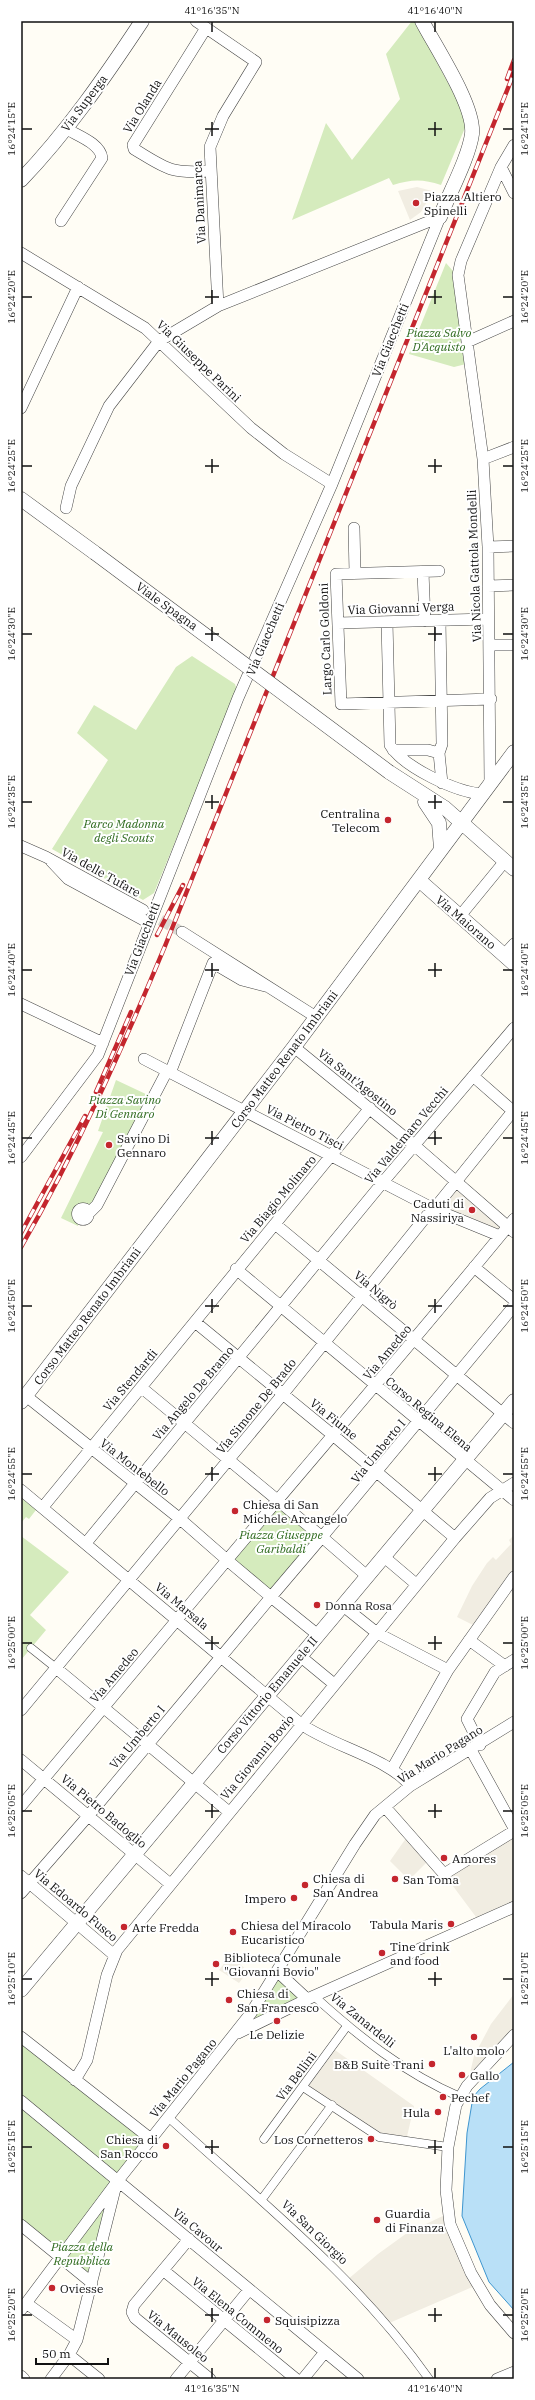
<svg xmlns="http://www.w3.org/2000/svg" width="535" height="2400" viewBox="0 0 535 2400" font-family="'IBM Plex Serif',serif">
	<rect width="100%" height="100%" fill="#fffdf5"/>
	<path fill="#d5ebbd" d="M412,21H415L463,111L467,123L441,185C423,179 412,179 393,185L389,178L292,220L326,123L352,160L400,99L386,54Z
		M446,263L453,271L466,364L454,367L409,354Z
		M192,656L235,684L237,691L154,893L143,900L52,849L108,760L77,733L94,705L136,730L176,667Z
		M116,1080L150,1096L93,1204H78L74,1209L73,1218L78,1224V1226L61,1218L103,1132L98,1131Z
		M21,1497L36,1510L29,1519L26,1517L21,1523Z
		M278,1503L319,1538L271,1594L230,1560Z
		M21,1536L69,1572L30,1615L46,1630L21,1660Z
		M278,1974L303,1999L240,2031Z
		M21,2041L143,2139V2143L63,2246L54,2247L21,2219Z
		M108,2198L89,2277L64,2256Z"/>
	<path fill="#f1ede2" d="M417,187L432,191L431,195L421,212L410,220L398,191Z
		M456,1182L508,1227L500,1236L434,1209Z
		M514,1535V1577L477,1627L457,1617L472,1586L487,1563L493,1557L496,1560L511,1544L509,1540Z
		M514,1831V1907L479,1921L444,1874Z
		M409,1834L429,1860L409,1880L390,1861Z
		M230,1956L248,1971L239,1983L219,1970Z
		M514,1994V2035L467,2086L474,2056L491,2024Z
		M332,2048L414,2106L406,2141L379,2137L303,2087Z
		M447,2214L477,2285L387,2324L347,2280L378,2254L407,2233Z"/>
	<path fill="#b9e0f7" stroke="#3f96cf" d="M514,2062V2310L489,2282L462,2216L467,2133L473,2097L480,2089Z"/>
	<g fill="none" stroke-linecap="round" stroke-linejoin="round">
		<path stroke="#dbdad3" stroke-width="11" stroke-dasharray="11 5.5" stroke-linecap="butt" d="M146,912L182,932"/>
		<g stroke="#444" stroke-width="9">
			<path id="pedestrian" d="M31,1648L56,1668
				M314,1996C358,2036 404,2073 460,2097
				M303,2087L379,2137L448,2147
				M168,2117C260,2201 357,2277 429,2379
				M264,2139L347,2026
				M262,2199L332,2105"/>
		</g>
		<g stroke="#444" stroke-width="12">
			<path id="minor" d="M196,21L256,62L223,116L210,147L218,306
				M206,28L133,145L134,149C167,169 170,174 210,171
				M501,167L514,193
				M61,221L102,158C100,143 78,136 65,128
				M21,253L145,328L251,428L284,454L332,484
				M467,342L514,321
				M21,408L78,287
				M483,459L514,447
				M66,508L71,486L109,406L159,341L218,306L440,217
				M354,528L355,573
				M488,547L514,546
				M439,571L336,574L341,704L491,699
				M423,572L425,621
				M488,586L514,585
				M387,622L390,745C403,767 456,792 482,794
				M338,623L488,619
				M489,645H514
				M393,750H428L439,753L442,783
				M439,753L442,744L440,620
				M490,784L488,547L483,459L458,275L461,261L501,167L514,145
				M21,846L46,857L143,910
				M51,861L68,879L149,923
				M460,916L505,861
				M182,932L316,1017
				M504,955L514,944
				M21,1004L103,1043
				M294,1047L414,1145L514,1232
				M144,1059L434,1209L500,1236
				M170,1073L213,963L242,980L269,987
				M473,1076L514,1112
				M21,1157L98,1055L238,698L332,484L440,217
				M77.5 1214a5.5 5.5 0 1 1 11 0a5.5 5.5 0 1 1-11 0Z
				M434,1209L513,1111
				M89,1213L97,1205L167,1071
				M275,1224L514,1423
				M474,1267L514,1300
				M236,1269L514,1500
				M195,1322L334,1436L455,1538
				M142,1388C202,1438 262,1487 322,1537L271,1597L227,1560C323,1446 420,1334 514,1219
				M21,1490L301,1724C331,1746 391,1759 410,1786
				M43,1507L370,1108
				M86,1543L383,1182L514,1028
				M383,1556L416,1584
				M367,1576L322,1537L514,1306
				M342,1605L377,1633L448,1670
				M469,1640L505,1666
				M300,1656L334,1684
				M56,1668L229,1812
				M21,1710L283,1394L433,1208
				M480,1745L467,1719L495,1672L514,1660
				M471,1750L514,1828
				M21,1760L169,1883
				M392,1769L448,1670L514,1577
				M21,1806L227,1560L179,1518L26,1396
				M385,1807L444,1874L514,1831
				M21,1876L113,1954
				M21,1893L89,1815L271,1597L318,1635
				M278,1972L307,1999
				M238,2033L314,1996L514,1907
				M514,2035L467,2086L456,2105L448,2147L446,2190L450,2224L471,2273L490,2305L514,2333
				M21,2037L151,2139
				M75,2080L87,2060L107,1975L117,1950L455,1538L490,1498L514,1483
				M21,2101L358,2379
				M21,2225L92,2283
				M189,2239L134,2305L132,2312L135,2318L210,2379
				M163,2270L296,2379
				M26,2303L77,2340
				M21,2310L116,2183L251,2013L355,1844L375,1815L410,1786L514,1722
				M69,2355L99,2379
				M21,2376L24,2379
				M51,2379L69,2355L77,2340L116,2185
				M176,2379L249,2290
				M303,2379L325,2352
				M497,2379L514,2372"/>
		</g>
		<g stroke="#444" stroke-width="15">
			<path id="tertiary" d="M422,21C436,48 475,106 472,134C469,157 449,194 440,217
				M21,180C67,132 105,77 142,21
				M21,499L95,553
				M389,772L445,808L514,869
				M425,802L439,823L441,849
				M419,880L514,964
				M21,1402L294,1047L514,752
				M21,1990L514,1401"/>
		</g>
		<use href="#pedestrian" stroke="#fff" stroke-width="8"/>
		<use href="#minor" stroke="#fff" stroke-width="11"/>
		<use href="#tertiary" stroke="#fff" stroke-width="14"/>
		<g stroke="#c4262e" stroke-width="4.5">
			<path id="rail" d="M507,79L514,60
				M157,935L183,885
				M96,1092L131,1012
				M21,1233L85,1116
				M21,1247C77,1150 122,1049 165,946L514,73"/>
		</g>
		<use href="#rail" stroke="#fff" stroke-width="3" stroke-dasharray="9" stroke-linecap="butt"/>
		<g stroke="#444" stroke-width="15" stroke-linecap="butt">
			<path id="tertiary-bridge" d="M95,553L389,772"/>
		</g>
		<use href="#tertiary-bridge" stroke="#fff" stroke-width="14"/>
	</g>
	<path fill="none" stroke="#111" stroke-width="1.5" d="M212,22V32M435,22V32M212,122V136M435,122V136M22,129H32M205,129H219M428,129H442M503,129H513M212,290V304M435,290V304M22,297H32M205,297H219M428,297H442M503,297H513M212,459V473M435,459V473M22,466H32M205,466H219M428,466H442M503,466H513M212,627V641M435,627V641M22,634H32M205,634H219M428,634H442M503,634H513M212,795V809M435,795V809M22,802H32M205,802H219M428,802H442M503,802H513M212,963V977M435,963V977M22,970H32M205,970H219M428,970H442M503,970H513M212,1131V1145M435,1131V1145M22,1138H32M205,1138H219M428,1138H442M503,1138H513M212,1299V1313M435,1299V1313M22,1306H32M205,1306H219M428,1306H442M503,1306H513M212,1467V1481M435,1467V1481M22,1474H32M205,1474H219M428,1474H442M503,1474H513M212,1636V1650M435,1636V1650M22,1643H32M205,1643H219M428,1643H442M503,1643H513M212,1804V1818M435,1804V1818M22,1811H32M205,1811H219M428,1811H442M503,1811H513M212,1972V1986M435,1972V1986M22,1979H32M205,1979H219M428,1979H442M503,1979H513M212,2140V2154M435,2140V2154M22,2147H32M205,2147H219M428,2147H442M503,2147H513M212,2308V2322M435,2308V2322M22,2315H32M205,2315H219M428,2315H442M503,2315H513M212,2368V2378M435,2368V2378"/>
	<g fill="#c4262e" stroke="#fff" stroke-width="1.5">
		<circle cx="416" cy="203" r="4"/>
		<circle cx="388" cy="820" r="4"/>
		<circle cx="109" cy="1145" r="4"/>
		<circle cx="472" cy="1210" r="4"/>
		<circle cx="235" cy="1511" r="4"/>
		<circle cx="317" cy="1605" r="4"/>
		<circle cx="444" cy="1858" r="4"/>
		<circle cx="395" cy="1879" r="4"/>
		<circle cx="305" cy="1885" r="4"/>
		<circle cx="294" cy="1898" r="4"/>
		<circle cx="451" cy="1924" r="4"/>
		<circle cx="124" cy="1927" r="4"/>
		<circle cx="233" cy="1932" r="4"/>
		<circle cx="382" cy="1953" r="4"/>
		<circle cx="216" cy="1964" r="4"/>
		<circle cx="229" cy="2000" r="4"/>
		<circle cx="277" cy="2021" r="4"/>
		<circle cx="474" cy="2037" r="4"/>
		<circle cx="432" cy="2064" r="4"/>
		<circle cx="462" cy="2075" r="4"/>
		<circle cx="443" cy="2097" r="4"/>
		<circle cx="438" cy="2112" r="4"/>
		<circle cx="371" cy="2139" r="4"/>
		<circle cx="166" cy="2146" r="4"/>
		<circle cx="377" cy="2220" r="4"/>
		<circle cx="52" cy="2288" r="4"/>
		<circle cx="267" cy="2320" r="4"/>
	</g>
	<g text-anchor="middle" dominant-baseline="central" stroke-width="4" stroke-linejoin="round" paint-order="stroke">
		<g font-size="12" fill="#111" stroke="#fff">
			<text transform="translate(84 103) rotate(-53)">Via Superga</text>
			<text transform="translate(142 106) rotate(-58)">Via Olanda</text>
			<text transform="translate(199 202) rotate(-93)">Via Danimarca</text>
			<text transform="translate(390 340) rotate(-68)">Via Giacchetti</text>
			<text transform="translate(199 361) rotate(44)">Via Giuseppe Parini</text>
			<text transform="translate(474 566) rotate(-92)">Via Nicola Gattola Mondelli</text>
			<text transform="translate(167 606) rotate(36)">Viale Spagna</text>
			<text transform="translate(401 608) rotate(-2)">Via Giovanni Verga</text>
			<text transform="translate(265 639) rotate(-67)">Via Giacchetti</text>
			<text transform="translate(325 639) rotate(-92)">Largo Carlo Goldoni</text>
			<text transform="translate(101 872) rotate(29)">Via delle Tufare</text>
			<text transform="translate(466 922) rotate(41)">Via Maiorano</text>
			<text transform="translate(142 939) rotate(-69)">Via Giacchetti</text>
			<text transform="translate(284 1059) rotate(-53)">Corso Matteo Renato Imbriani</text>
			<text transform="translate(358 1082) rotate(39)">Via Sant'Agostino</text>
			<text transform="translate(305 1127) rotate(27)">Via Pietro Tisci</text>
			<text transform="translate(406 1135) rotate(-50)">Via Valdemaro Vecchi</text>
			<text transform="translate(278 1199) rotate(-50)">Via Biagio Molinaro</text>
			<text transform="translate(376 1290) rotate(40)">Via Nigrò</text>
			<text transform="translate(87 1316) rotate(-53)">Corso Matteo Renato Imbriani</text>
			<text transform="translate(387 1352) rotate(-50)">Via Amedeo</text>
			<text transform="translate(130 1380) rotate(-50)">Via Stendardi</text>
			<text transform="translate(193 1393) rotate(-50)">Via Angelo De Bramo</text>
			<text transform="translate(256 1406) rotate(-51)">Via Simone De Brado</text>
			<text transform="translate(429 1414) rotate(40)">Corso Regina Elena</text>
			<text transform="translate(334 1419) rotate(39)">Via Fiume</text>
			<text transform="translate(378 1451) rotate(-51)">Via Umberto I</text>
			<text transform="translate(135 1467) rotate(38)">Via Montebello</text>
			<text transform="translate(182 1606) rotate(40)">Via Marsala</text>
			<text transform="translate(114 1675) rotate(-50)">Via Amedeo</text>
			<text transform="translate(267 1695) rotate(-50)">Corso Vittorio Emanuele II</text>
			<text transform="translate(137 1737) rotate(-50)">Via Umberto I</text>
			<text transform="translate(440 1754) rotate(-32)">Via Mario Pagano</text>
			<text transform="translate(257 1757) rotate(-50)">Via Giovanni Bovio</text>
			<text transform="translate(104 1811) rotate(40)">Via Pietro Badoglio</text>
			<text transform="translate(76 1905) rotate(40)">Via Edoardo Fusco</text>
			<text transform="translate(363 2020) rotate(39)">Via Zanardelli</text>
			<text transform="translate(296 2076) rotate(-53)">Via Bellini</text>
			<text transform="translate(183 2078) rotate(-51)">Via Mario Pagano</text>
			<text transform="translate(198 2230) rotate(40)">Via Cavour</text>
			<text transform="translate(315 2232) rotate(44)">Via San Giorgio</text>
			<text transform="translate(238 2315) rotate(39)">Via Elena Commeno</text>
			<text transform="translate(178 2336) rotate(39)">Via Mausoleo</text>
		</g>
		<g font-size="12" fill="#111" stroke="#fff" text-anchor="start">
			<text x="424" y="196">Piazza Altiero<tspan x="424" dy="14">Spinelli</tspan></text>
			<text x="380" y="813" text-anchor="end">Centralina<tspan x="380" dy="14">Telecom</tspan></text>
			<text x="117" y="1138">Savino Di<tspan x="117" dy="14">Gennaro</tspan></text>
			<text x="464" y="1203" text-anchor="end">Caduti di<tspan x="464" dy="14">Nassiriya</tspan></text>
			<text x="243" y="1504">Chiesa di San<tspan x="243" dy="14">Michele Arcangelo</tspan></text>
			<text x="325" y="1605">Donna Rosa</text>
			<text x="452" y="1858">Amores</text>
			<text x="313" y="1878">Chiesa di<tspan x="313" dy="14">San Andrea</tspan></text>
			<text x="403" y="1879">San Toma</text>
			<text x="286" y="1898" text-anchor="end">Impero</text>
			<text x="443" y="1924" text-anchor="end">Tabula Maris</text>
			<text x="241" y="1925">Chiesa del Miracolo<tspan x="241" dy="14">Eucaristico</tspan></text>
			<text x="132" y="1927">Arte Fredda</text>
			<text x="390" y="1946">Tine drink<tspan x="390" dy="14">and food</tspan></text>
			<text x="224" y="1957">Biblioteca Comunale<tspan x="224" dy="14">"Giovanni Bovio"</tspan></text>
			<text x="237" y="1993">Chiesa di<tspan x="237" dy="14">San Francesco</tspan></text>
			<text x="277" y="2034" text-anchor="middle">Le Delizie</text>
			<text x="474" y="2050" text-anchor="middle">L'alto molo</text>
			<text x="424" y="2064" text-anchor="end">B&amp;B Suite Trani</text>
			<text x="470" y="2075">Gallo</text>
			<text x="451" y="2097">Pechef</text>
			<text x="430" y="2112" text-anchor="end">Hula</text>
			<text x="158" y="2139" text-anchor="end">Chiesa di<tspan x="158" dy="14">San Rocco</tspan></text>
			<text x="363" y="2139" text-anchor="end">Los Cornetteros</text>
			<text x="385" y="2213">Guardia<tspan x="385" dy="14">di Finanza</tspan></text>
			<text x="60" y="2288">Oviesse</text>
			<text x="275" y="2320">Squisipizza</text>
		</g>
		<g font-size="12" font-style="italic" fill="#2f6b1f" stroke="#fff">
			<text x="439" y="332">Piazza Salvo<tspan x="439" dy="14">D'Acquisto</tspan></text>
			<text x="124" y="823">Parco Madonna<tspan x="124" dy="14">degli Scouts</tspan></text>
			<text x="125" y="1099">Piazza Savino<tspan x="125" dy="14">Di Gennaro</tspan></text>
			<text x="281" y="1534">Piazza Giuseppe<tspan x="281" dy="14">Garibaldi</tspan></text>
			<text x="82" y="2246">Piazza della<tspan x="82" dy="14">Repubblica</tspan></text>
		</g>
	</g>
	<rect width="535" height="2400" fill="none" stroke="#ffffff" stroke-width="44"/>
	<path d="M36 2358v6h72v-6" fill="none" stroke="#111111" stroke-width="2"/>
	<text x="42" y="2358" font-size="12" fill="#111111" stroke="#ffffff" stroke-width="3" paint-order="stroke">50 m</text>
	<rect x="22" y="22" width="491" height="2356" fill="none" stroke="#111" stroke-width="1.5"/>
	<g font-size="10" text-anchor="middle" fill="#111">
		<text x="212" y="14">41°16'35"N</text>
		<text x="435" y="14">41°16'40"N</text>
		<text transform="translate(11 129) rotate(-90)" y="4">16°24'15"E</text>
		<text transform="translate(524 129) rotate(-90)" y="4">16°24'15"E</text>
		<text transform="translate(11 297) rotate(-90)" y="4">16°24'20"E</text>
		<text transform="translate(524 297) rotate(-90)" y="4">16°24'20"E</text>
		<text transform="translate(11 466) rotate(-90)" y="4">16°24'25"E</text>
		<text transform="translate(524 466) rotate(-90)" y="4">16°24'25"E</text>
		<text transform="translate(11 634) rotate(-90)" y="4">16°24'30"E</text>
		<text transform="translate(524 634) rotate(-90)" y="4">16°24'30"E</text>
		<text transform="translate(524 802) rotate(-90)" y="4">16°24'35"E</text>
		<text transform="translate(11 802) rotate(-90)" y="4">16°24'35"E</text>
		<text transform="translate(524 970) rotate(-90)" y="4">16°24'40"E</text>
		<text transform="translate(11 970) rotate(-90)" y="4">16°24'40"E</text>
		<text transform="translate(524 1138) rotate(-90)" y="4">16°24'45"E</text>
		<text transform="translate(11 1138) rotate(-90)" y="4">16°24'45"E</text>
		<text transform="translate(11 1306) rotate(-90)" y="4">16°24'50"E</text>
		<text transform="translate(524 1306) rotate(-90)" y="4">16°24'50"E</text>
		<text transform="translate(524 1474) rotate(-90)" y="4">16°24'55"E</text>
		<text transform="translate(11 1474) rotate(-90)" y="4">16°24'55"E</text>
		<text transform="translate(524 1643) rotate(-90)" y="4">16°25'00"E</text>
		<text transform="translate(11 1643) rotate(-90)" y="4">16°25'00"E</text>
		<text transform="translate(11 1811) rotate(-90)" y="4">16°25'05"E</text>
		<text transform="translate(524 1811) rotate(-90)" y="4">16°25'05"E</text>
		<text transform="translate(524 1979) rotate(-90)" y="4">16°25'10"E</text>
		<text transform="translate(11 1979) rotate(-90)" y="4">16°25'10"E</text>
		<text transform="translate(524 2147) rotate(-90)" y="4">16°25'15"E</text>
		<text transform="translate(11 2147) rotate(-90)" y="4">16°25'15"E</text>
		<text transform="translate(11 2315) rotate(-90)" y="4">16°25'20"E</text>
		<text transform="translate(524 2315) rotate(-90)" y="4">16°25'20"E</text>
		<text x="212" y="2392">41°16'35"N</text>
		<text x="435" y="2392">41°16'40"N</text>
	</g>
</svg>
